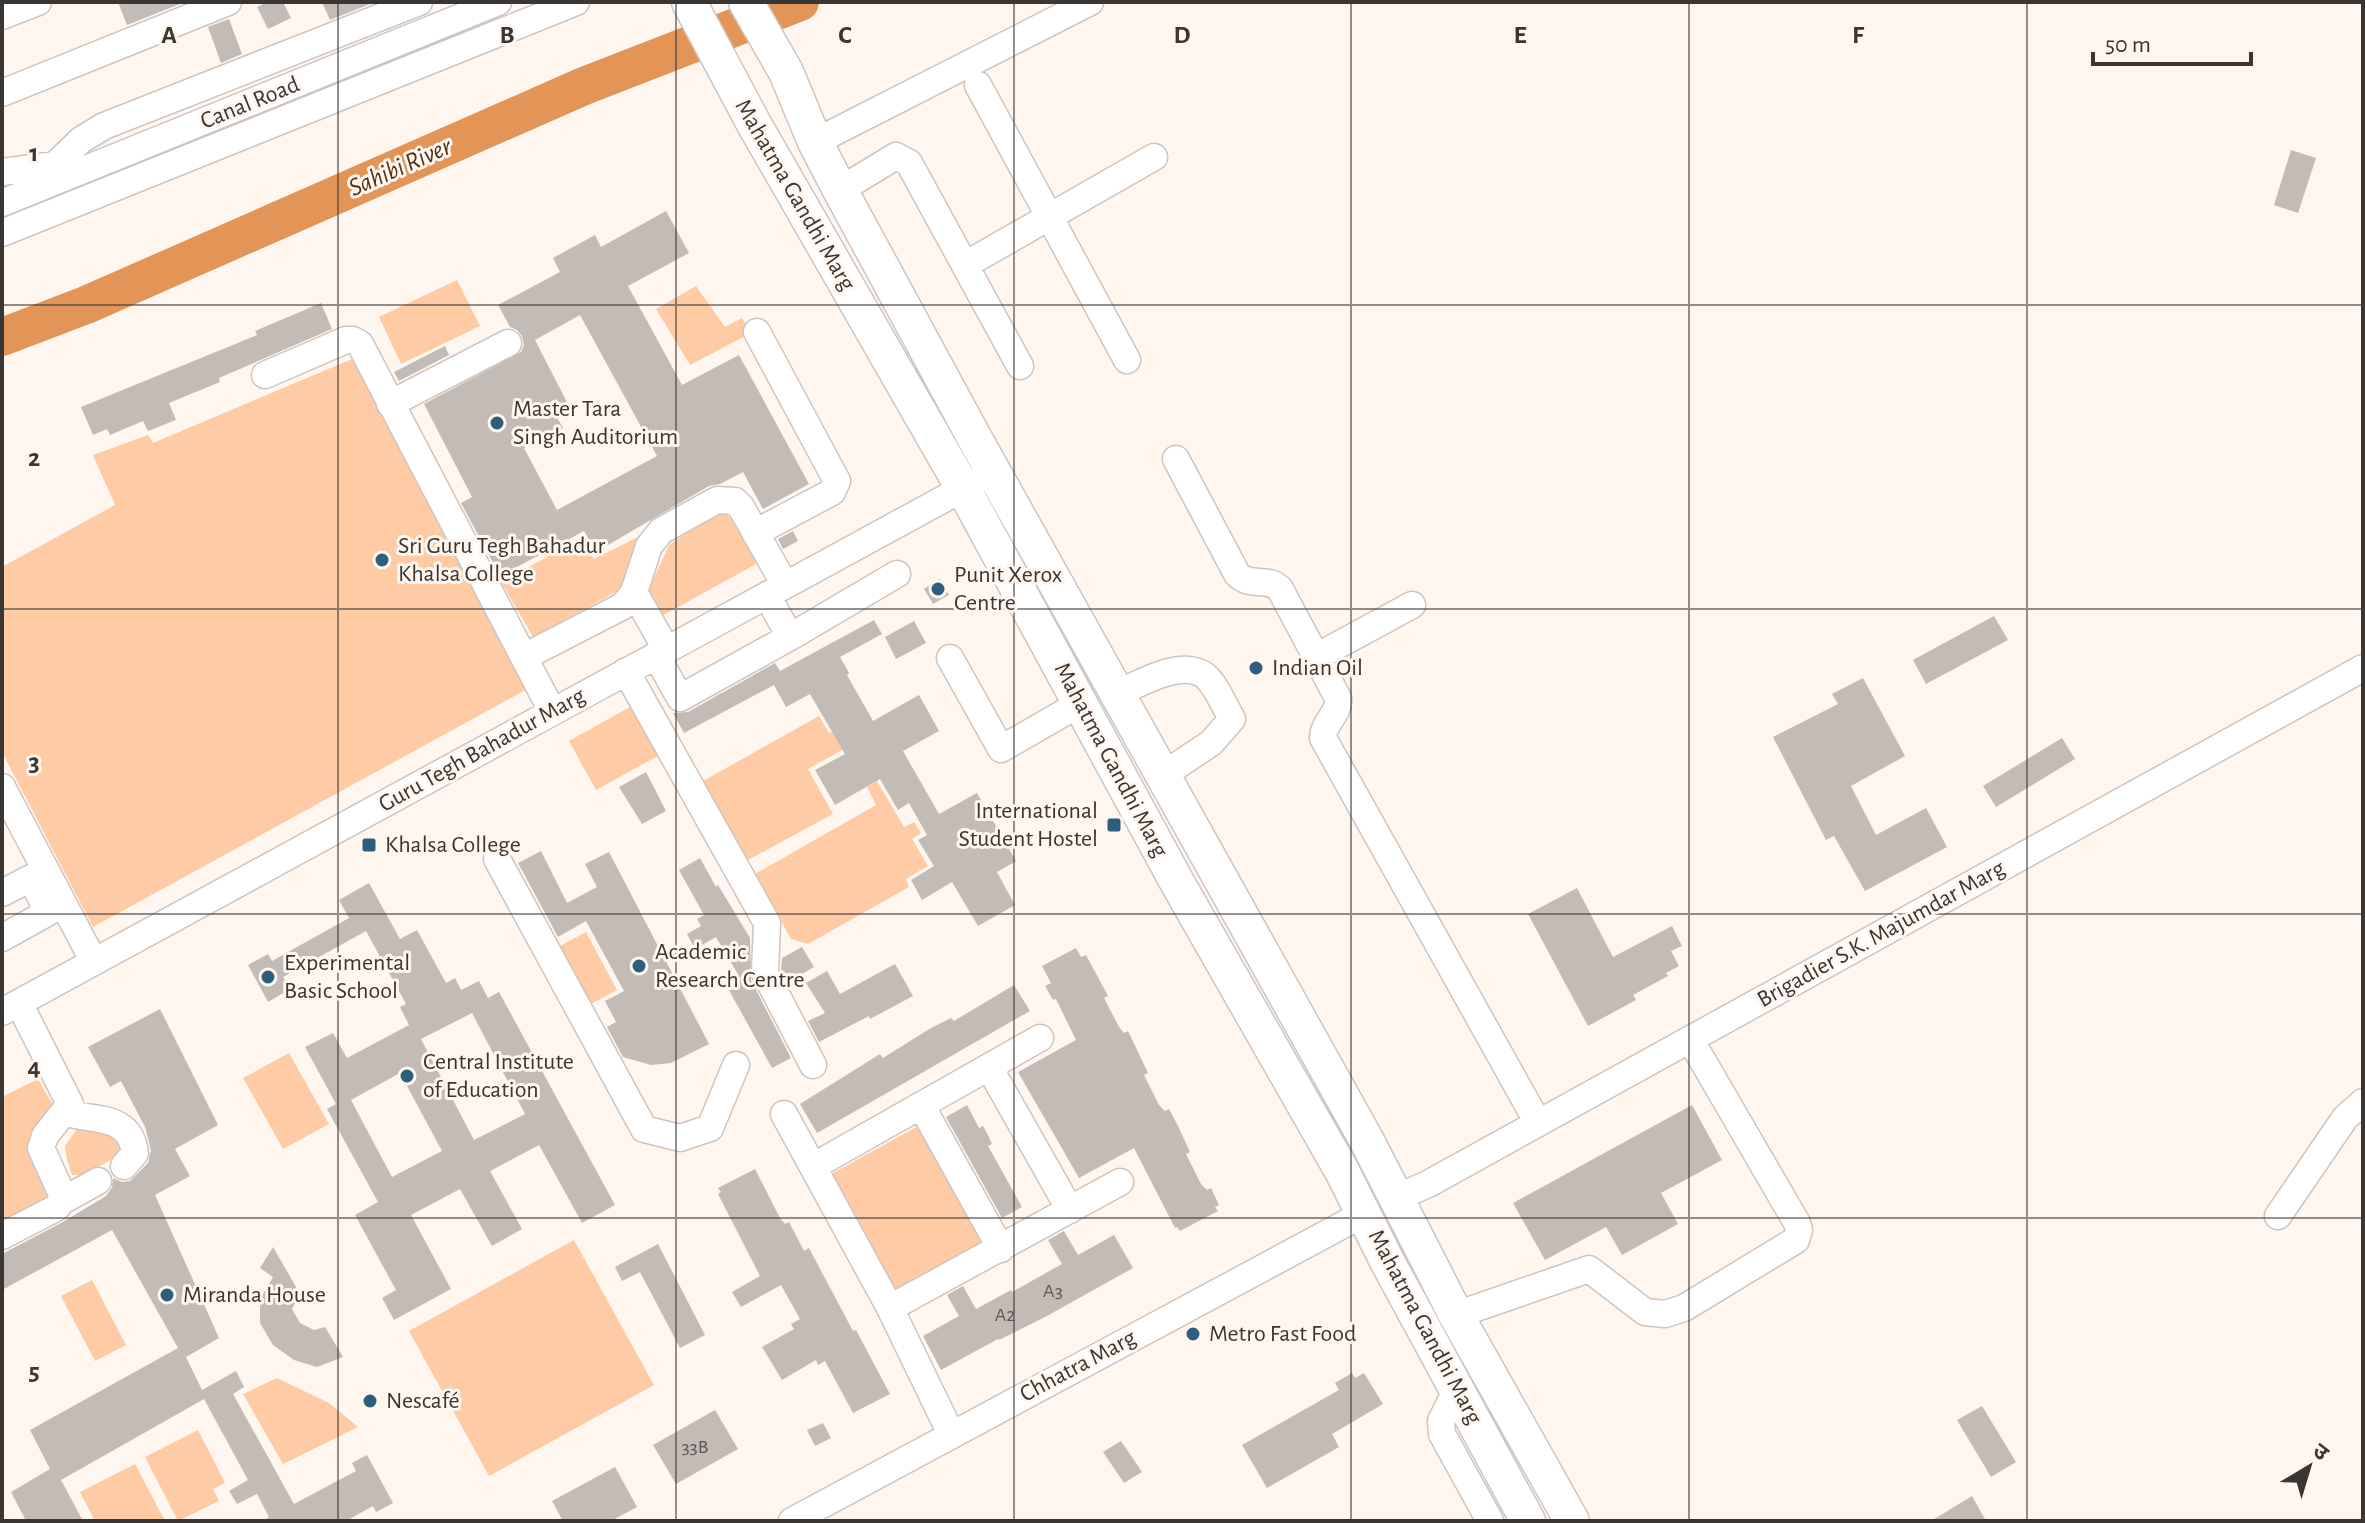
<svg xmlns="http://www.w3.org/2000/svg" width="2365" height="1523" viewBox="0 0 2365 1523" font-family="'Alegreya Sans','Noto Sans Devanagari',sans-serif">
	<rect width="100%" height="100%" fill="#fff6f0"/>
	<path fill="#fecba4" d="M457,280L480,326L401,364L379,317Z
		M696,286L725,327L742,318L751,333L690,365L656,309Z
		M352,359L531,687L93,927L2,752V567L115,505L93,455L148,435L153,443Z
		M721,511L732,518L758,563L660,617L647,593L669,545Z
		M654,529L627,586L533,637L501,582L582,538L594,559Z
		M637,703L665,752L596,790L569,741Z
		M819,716L829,733L843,726L853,744L808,769L833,814L748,860L703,781Z
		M877,781L904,827L914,822L921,833L912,839L928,866L906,879L909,887L808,944L791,939L755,874L876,805L867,787Z
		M586,932L617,990L587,1006L556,948Z
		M289,1053L329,1124L283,1149L243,1078Z
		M38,1079L53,1105L27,1148L52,1196L2,1222V1097Z
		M920,1125L987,1246L899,1294L889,1287L832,1181L833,1173Z
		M92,1127L123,1140L121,1154L84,1175H72L67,1160L65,1146L77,1129Z
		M574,1240L654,1385L489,1476L409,1331Z
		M92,1280L126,1345L95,1361L61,1296Z
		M277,1378L329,1403L358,1427L283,1464L243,1394Z
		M198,1430L225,1483L213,1489L219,1501L178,1521L145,1457Z
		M135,1464L165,1521H95L80,1492Z"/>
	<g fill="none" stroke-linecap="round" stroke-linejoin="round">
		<path stroke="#e29557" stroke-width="38" d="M2,337L86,305L584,86L800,2"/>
	</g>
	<path fill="#c3bbb5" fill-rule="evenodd" d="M118,2H185L127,25Z
		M267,2H283L291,18L268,29L257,7Z
		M322,2H375L330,20Z
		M229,19L242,54L221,63L208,27Z
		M2291,150L2316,158L2298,213L2274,205Z
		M666,211L689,253L628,286L682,385L739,355L809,484L763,509L743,472L720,484L709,486L596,552L584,531L500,576L461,503L472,497L424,404L521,352L524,345L522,336L517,330L510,327L498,305L560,272L553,258L595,235L601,247ZM580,315L657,456L557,510L524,448L563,428L557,417L571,410L535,340Z
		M321,303L332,329L219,378L220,382L169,403L176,420L148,431L143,421L110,435L107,429L93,435L81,407L257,335L255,331Z
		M445,346L449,355L399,381L394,372Z
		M793,531L798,541L783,549L778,539Z
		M940,579L949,595L933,604L924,589Z
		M1994,616L2008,640L1926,684L1913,660Z
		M874,620L882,634L840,657L849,673L847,675L873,721L919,695L939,731L903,751L939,814L977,793L1016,861L997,872L1015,905L978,926L952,882L922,900L911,880L934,866L918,840L927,835L909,803L898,810L880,779L835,805L815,770L845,754L810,694L786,707L774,685L684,733L673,713L688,712L775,663L780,671Z
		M914,621L926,643L896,659L885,637Z
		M1863,678L1905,756L1851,786L1876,835L1926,808L1947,847L1865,891L1834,836L1826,840L1773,737L1838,704L1832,694Z
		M2062,738L2075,759L1996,807L1983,786Z
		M646,772L666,811L642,824L619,787Z
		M541,851L567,903L597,887L585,864L609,852L709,1044L671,1063L651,1065L623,1057L607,1027L616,1022L605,1001L624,991L586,921L558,937L518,863Z
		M700,858L716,887L718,885L750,938L751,980L791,1058L772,1068L725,983L739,976L716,937L695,949L687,934L701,926L697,919L704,915L679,870Z
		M369,883L400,939L417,930L446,983L455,978L461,990L479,981L488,998L499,992L615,1205L582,1223L539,1145L490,1171L522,1229L492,1246L460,1189L411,1215L451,1289L394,1320L382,1298L396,1290L355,1215L378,1202L327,1109L336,1104L305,1047L333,1033L347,1058L409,1025L400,1007L406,1004L366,931L283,977L290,989L268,1002L248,965L268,954L272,961L349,918L339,900ZM472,1013L525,1114L474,1140L421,1039ZM400,1073L442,1151L392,1177L351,1100Z
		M1577,888L1613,957L1672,926L1682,946L1671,951L1679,966L1666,973L1668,976L1633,995L1636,1000L1588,1026L1528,914Z
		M802,947L814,967L788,982L781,969L782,958Z
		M1076,948L1081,957L1086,955L1100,981L1108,996L1104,998L1119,1027L1124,1033L1128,1031L1148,1073L1144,1075L1159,1105L1165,1111L1169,1109L1178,1126L1190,1152L1186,1154L1201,1184L1207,1190L1211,1188L1219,1205L1215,1207L1218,1211L1180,1231L1177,1227L1175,1228L1134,1148L1079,1178L1018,1072L1076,1040L1056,999L1053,1000L1045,986L1051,983L1042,966Z
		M895,964L913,996L870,1019L869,1016L819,1042L808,1021L825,1013L806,983L827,971L840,994Z
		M1014,985L1030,1011L817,1133L800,1104L880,1054L883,1058L931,1028L951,1018L954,1021Z
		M160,1009L218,1125L175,1149L190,1176L155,1195L219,1338L186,1357L202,1390L236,1371L244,1387L233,1394L294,1504L356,1471L352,1463L367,1455L393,1503L376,1512L373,1506L346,1521H263L269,1517L257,1494L237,1504L229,1491L248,1480L204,1399L61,1480L83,1521H26L11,1492L50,1469L30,1430L178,1348L112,1230L2,1290V1254L63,1222L106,1196L112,1188L113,1178L122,1182L130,1181L148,1163L151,1150L145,1127L121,1081L110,1087L88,1047Z
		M967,1105L979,1128L983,1126L988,1135L992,1144L988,1146L1022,1207L1002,1218L946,1117Z
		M1692,1105L1722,1160L1661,1193L1678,1224L1622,1255L1606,1227L1545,1260L1513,1203Z
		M755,1169L780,1218L785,1224L789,1222L804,1251L809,1248L853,1331L856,1330L890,1394L853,1413L825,1361L818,1365L816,1360L782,1380L762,1347L794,1329L791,1324L800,1319L781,1285L741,1307L732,1292L760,1276L718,1194L721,1192L718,1188Z
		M1064,1231L1078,1255L1114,1235L1133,1268L1047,1316L999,1340L998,1339L941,1370L923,1336L959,1316L947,1295L963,1286L976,1309L1011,1290L1012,1292L1062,1264L1048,1240Z
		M658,1244L705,1335L680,1348L640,1272L622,1281L615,1267Z
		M273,1247L300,1294L292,1309L300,1323L314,1330L325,1327L343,1357L317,1367L294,1360L273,1345L260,1323V1299L273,1277L260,1268Z
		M1352,1373L1355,1378L1364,1373L1383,1404L1332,1434L1339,1447L1267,1488L1242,1445L1339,1390L1335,1383Z
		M1982,1406L2016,1462L1991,1477L1957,1420Z
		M715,1410L738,1449L676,1484L653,1445Z
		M823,1423L831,1438L815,1446L807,1430Z
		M1121,1441L1142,1472L1124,1483L1103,1452Z
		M615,1467L637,1507L611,1521H563L552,1501Z
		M1972,1496L1986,1521H1931Z"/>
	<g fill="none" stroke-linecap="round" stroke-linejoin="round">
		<g stroke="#cdc5c0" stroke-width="29">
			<path id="minor" d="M2,16L38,2
				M978,85L1127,360
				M2,93L228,2
				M815,142L1090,2
				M2,172L55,165L81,140L104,126L419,2
				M840,190L896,156L909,163L1020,366
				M2,203L498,2
				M2,233L576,2
				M965,265L1154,157
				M265,375L346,340H353L360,344L552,711
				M390,404L508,343
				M1176,459L1237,574C1250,588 1267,576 1280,589L1338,698C1340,714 1323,722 1323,738L1538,1123
				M755,533L832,492L837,481L757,332
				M634,592L666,649
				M790,637L897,574
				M656,655L680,698L790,637L767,595
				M524,657L623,606L634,592L649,546L661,531L717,500L735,501L741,507L785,585
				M1316,657L1412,605
				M950,658L1001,749L1081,703
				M626,671L767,923L765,973L813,1065
				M1117,693C1141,684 1179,659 1204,675C1215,683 1225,707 1232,719L1211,743L1163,775
				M2,787L94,962
				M497,859L644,1129L680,1138L710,1128L736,1065
				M2,893L31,878L45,906
				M2,938L63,904
				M2,1012L995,471
				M989,1067L1070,1210
				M921,1105L1001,1249
				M64,1112C91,1122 130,1112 135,1153L124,1166
				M784,1114L890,1308L951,1434
				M814,1166L1040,1038
				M1398,1197L1428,1184L2363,668
				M62,1201L98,1181
				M2278,1216L2345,1118L2363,1102
				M2,1236L56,1208L62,1201L61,1192L41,1148L45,1136L70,1104L19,1003
				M890,1308L1120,1182
				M1456,1315L1589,1269L1645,1312L1665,1314L1684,1308L1796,1240L1799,1230L1797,1223L1690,1039
				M1457,1389L1441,1421L1442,1434L1490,1521
				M792,1521L1365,1213"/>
		</g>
		<g stroke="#cdc5c0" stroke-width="37">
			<path id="major" d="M689,2L754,124L963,488L1178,884L1342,1171L1387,1261L1528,1521
				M746,2L786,72L815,142L840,190L974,437L1367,1141L1456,1315L1572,1521"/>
		</g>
		<use href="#minor" stroke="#fff" stroke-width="26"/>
		<use href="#major" stroke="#fff" stroke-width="34"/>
	</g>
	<path fill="none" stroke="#393633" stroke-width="2" stroke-opacity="0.55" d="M338,2V1521M676,2V1521M1014,2V1521M1351,2V1521M1689,2V1521M2027,2V1521M2,305H2363M2,609H2363M2,914H2363M2,1218H2363"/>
	<g fill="#2d5e7c" stroke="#fff6f0" stroke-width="3">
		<circle cx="497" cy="423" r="8"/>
		<circle cx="382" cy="560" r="8"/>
		<circle cx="938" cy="589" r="8"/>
		<circle cx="1256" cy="668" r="8"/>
		<rect x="1106" y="817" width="16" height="16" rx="4"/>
		<rect x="361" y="837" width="16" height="16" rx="4"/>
		<circle cx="639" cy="966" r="8"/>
		<circle cx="268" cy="977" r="8"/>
		<circle cx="407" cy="1076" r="8"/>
		<circle cx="167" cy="1295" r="8"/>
		<circle cx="1193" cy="1334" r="8"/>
		<circle cx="370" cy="1401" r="8"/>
	</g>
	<g text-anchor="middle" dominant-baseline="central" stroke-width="6" stroke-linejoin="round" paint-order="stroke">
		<g font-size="20" fill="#5c5754">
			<text x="1053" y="1291">A3</text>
			<text x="1005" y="1315">A2</text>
			<text x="695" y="1447">33B</text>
		</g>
		<g font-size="24" fill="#393633" stroke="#fff6f0">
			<text transform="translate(250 103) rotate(-22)">Canal Road</text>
			<text transform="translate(795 195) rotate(60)">Mahatma Gandhi Marg</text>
			<text transform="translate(482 750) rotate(-29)">Guru Tegh Bahadur Marg</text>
			<text transform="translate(1111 760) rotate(62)">Mahatma Gandhi Marg</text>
			<text transform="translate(1881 934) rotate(-29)">Brigadier S.K. Majumdar Marg</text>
			<text transform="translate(1425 1327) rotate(62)">Mahatma Gandhi Marg</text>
			<text transform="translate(1078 1366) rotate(-28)">Chhatra Marg</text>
		</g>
		<g font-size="24" fill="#393633" stroke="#fff6f0" text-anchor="start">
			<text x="513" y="409">Master Tara<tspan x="513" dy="28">Singh Auditorium</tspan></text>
			<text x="398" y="546">Sri Guru Tegh Bahadur<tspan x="398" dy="28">Khalsa College</tspan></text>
			<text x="954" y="575">Punit Xerox<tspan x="954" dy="28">Centre</tspan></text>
			<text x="1272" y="668">Indian Oil</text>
			<text x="1098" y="811" text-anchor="end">International<tspan x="1098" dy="28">Student Hostel</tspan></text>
			<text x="385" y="845">Khalsa College</text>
			<text x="655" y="952">Academic<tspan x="655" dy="28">Research Centre</tspan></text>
			<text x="284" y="963">Experimental<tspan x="284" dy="28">Basic School</tspan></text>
			<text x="423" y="1062">Central Institute<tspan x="423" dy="28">of Education</tspan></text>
			<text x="183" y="1295">Miranda House</text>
			<text x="1209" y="1334">Metro Fast Food</text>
			<text x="386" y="1401">Nescafé</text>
		</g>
		<g font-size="26" font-style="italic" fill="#523218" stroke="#fff6f0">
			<text transform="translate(400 167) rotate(-24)">Sahibi River</text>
		</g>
	</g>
	<g font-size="26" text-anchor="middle" font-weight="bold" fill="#393633" stroke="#fff6f0" stroke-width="6" stroke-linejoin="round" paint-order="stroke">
		<text x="169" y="43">A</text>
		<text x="507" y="43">B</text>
		<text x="845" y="43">C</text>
		<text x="1182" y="43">D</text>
		<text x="1520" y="43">E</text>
		<text x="1858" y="43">F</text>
		<text x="34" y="161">1</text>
		<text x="34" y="466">2</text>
		<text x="34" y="771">3</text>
		<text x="34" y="1075">4</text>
		<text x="34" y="1380">5</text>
	</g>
	<rect width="2365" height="1523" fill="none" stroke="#393633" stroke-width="8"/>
	<g transform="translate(2309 1467) rotate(38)" stroke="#fff6f0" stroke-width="6" paint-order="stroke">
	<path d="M0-6L14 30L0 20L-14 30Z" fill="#393633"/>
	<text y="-12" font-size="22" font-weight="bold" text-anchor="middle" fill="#393633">उ</text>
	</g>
	<path d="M2093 52v12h158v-12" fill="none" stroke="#393633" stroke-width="4"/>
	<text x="2105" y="52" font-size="24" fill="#393633" stroke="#fff6f0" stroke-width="6" paint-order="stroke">50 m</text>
</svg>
